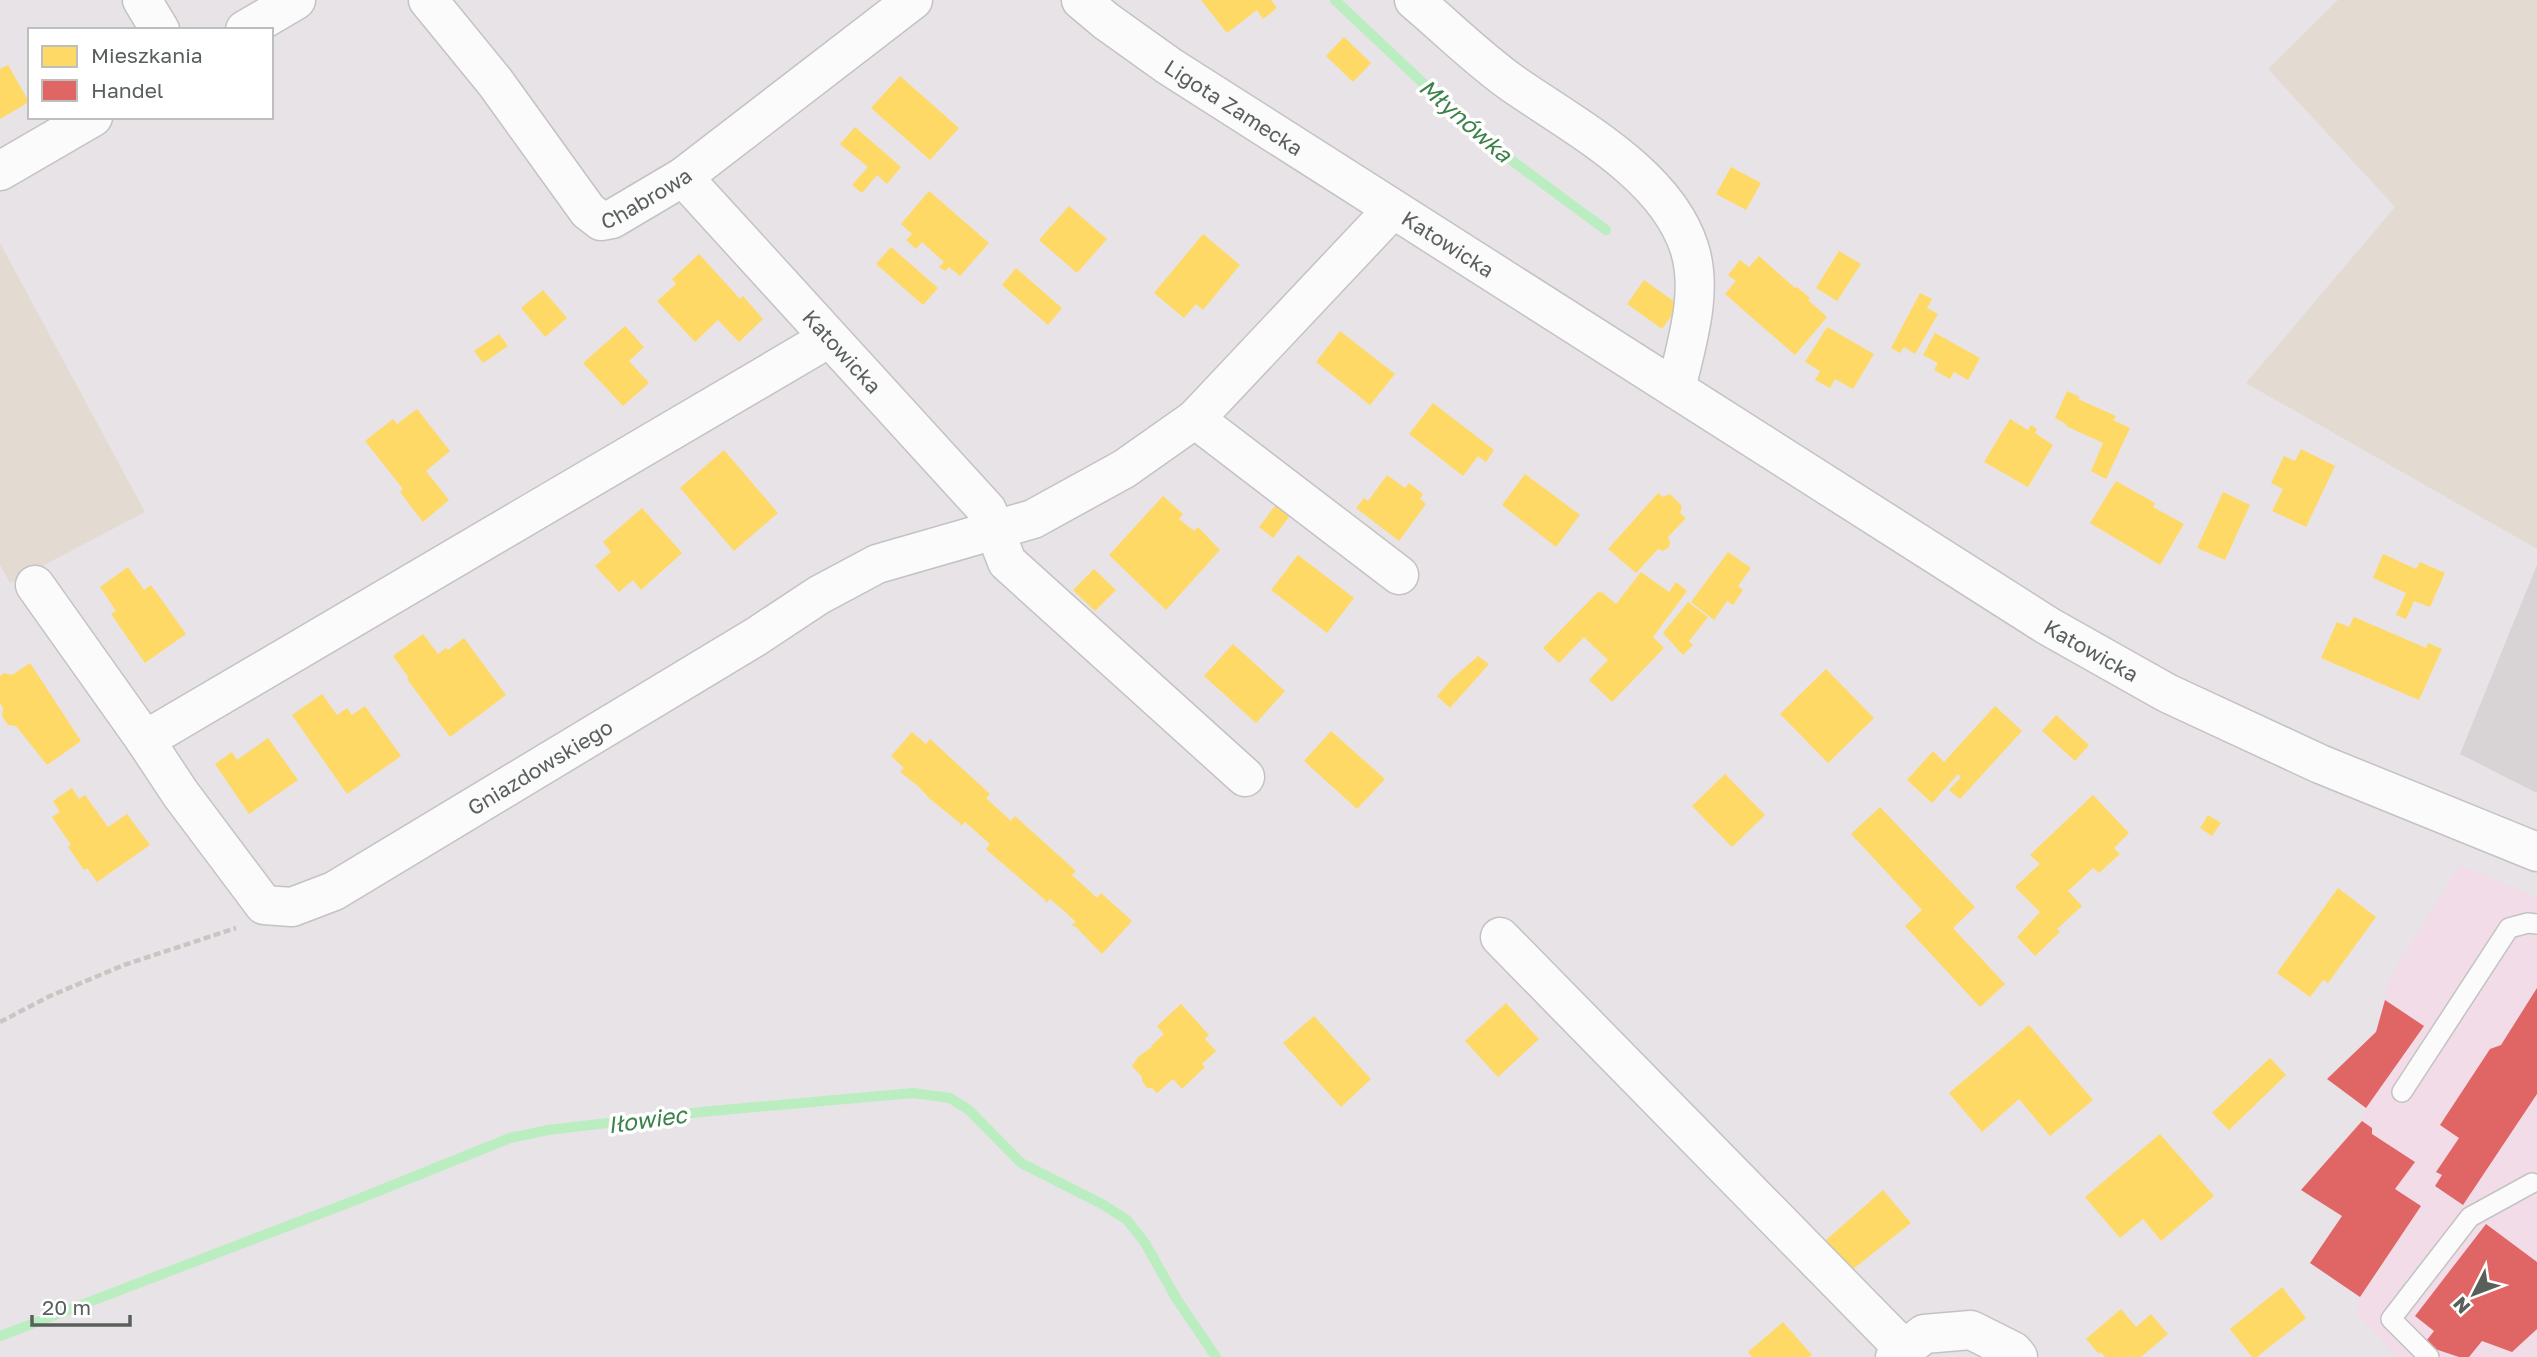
<svg xmlns="http://www.w3.org/2000/svg" width="2537" height="1357" viewBox="0 0 2537 1357" font-family="'Golos Text',sans-serif">
	<rect width="100%" height="100%" fill="#e8e3e6"/>
	<path fill="#f1dce8" d="M2460,865L2537,897V1351L2531,1357H2398L2356,1314L2360,1296L2310,1263L2342,1216L2301,1190L2361,1121L2366,1108L2327,1079L2376,1032L2391,975Z"/>
	<path fill="#d8d3d5" d="M2537,565V793L2460,754Z"/>
	<path fill="#e3dbd1" d="M2338,0H2537V549L2246,383L2395,207L2268,69Z
		M0,243L145,512L10,583L0,565Z"/>
	<path fill="#ffd966" d="M1201,0H1271L1277,8L1263,19L1257,10L1227,33Z
		M1344,37L1371,63L1353,82L1326,56Z
		M8,65L29,102L0,119V69Z
		M900,76L959,128L930,160L871,108Z
		M855,127L901,167L887,184L877,175L862,193L852,185L868,167L840,144Z
		M1731,167L1761,183L1746,210L1716,194Z
		M929,191L989,243L960,276L949,267L945,271L939,267L944,262L922,242L916,249L906,240L912,234L901,224Z
		M1069,206L1107,239L1077,273L1039,240Z
		M1203,234L1240,265L1203,310L1196,304L1184,318L1154,293Z
		M891,247L938,288L923,305L876,264Z
		M1839,251L1861,264L1837,301L1816,288Z
		M699,254L740,299L743,296L763,319L739,342L718,320L695,342L657,301L676,284L672,279Z
		M1759,256L1795,288L1797,287L1810,298L1808,300L1827,317L1795,355L1725,294L1736,281L1728,275L1740,260L1749,267Z
		M1016,268L1062,308L1048,325L1002,285Z
		M1644,280L1679,305L1662,329L1627,304Z
		M543,290L567,318L545,337L521,308Z
		M1920,293L1932,299L1927,308L1938,314L1915,354L1904,347L1900,353L1891,348Z
		M625,326L644,347L629,361L649,383L623,406L583,363Z
		M1827,327L1874,354L1853,389L1835,379L1830,388L1815,380L1820,371L1805,362Z
		M1340,331L1395,374L1370,405L1316,362Z
		M1935,333L1980,358L1968,380L1954,372L1950,379L1934,370L1938,363L1923,355Z
		M499,334L508,346L483,363L474,351Z
		M2067,391L2080,397L2078,399L2116,416L2113,420L2130,428L2106,479L2091,471L2103,443L2066,426V424L2055,418Z
		M1433,403L1494,450L1486,462L1478,456L1463,476L1409,434Z
		M417,409L450,451L426,471L449,500L423,522L400,492L403,489L365,441L393,419L397,424Z
		M2010,419L2028,430L2031,425L2037,429L2035,433L2053,445L2028,487L1984,462Z
		M2301,449L2335,466L2306,527L2272,511L2283,489L2271,483L2284,456L2295,461Z
		M724,450L778,513L734,551L680,488Z
		M1525,474L1580,515L1556,547L1502,505Z
		M1387,475L1405,488L1409,483L1423,494L1420,499L1426,504L1399,541L1356,508L1364,498L1368,501Z
		M2116,481L2155,503L2153,507L2184,524L2160,565L2090,523Z
		M2223,492L2250,505L2225,560L2197,548Z
		M1658,493L1663,497L1670,494L1682,506L1680,513L1686,518L1668,537L1670,542L1669,547L1663,551L1658,549L1636,573L1608,549Z
		M1163,496L1183,514L1179,519L1194,531L1198,527L1220,550L1166,610L1109,555Z
		M1277,503L1292,513L1273,538L1259,527Z
		M642,508L682,553L641,590L633,580L619,592L595,566L611,552L603,542Z
		M1728,552L1751,568L1738,586L1743,590L1733,605L1727,601L1714,620L1691,602Z
		M2383,554L2416,569L2420,562L2445,573L2430,607L2414,601L2406,619L2396,615L2406,593L2373,578Z
		M1298,555L1354,598L1327,633L1271,590Z
		M128,567L144,590L151,585L186,634L145,663L111,614L116,611L100,587Z
		M1094,569L1116,590L1095,611L1073,590Z
		M1641,572L1669,592L1676,582L1687,591L1653,637L1664,648L1612,702L1589,680L1608,660L1584,637L1559,663L1543,648L1598,592L1603,593L1616,604Z
		M1688,602L1708,617L1689,641L1693,645L1683,655L1663,633Z
		M2354,617L2426,648L2428,643L2442,649L2419,700L2321,658L2337,622L2349,627Z
		M423,634L438,654L446,648L448,650L464,638L506,695L450,737L407,679L409,678L393,656Z
		M1233,644L1285,691L1256,723L1204,676Z
		M1478,656L1489,664L1450,708L1437,696L1452,679Z
		M30,663L81,741L47,765L16,726L8,725L2,716L3,708L0,703V676L4,673L12,675Z
		M1826,669L1874,718L1828,763L1780,714Z
		M322,694L337,715L347,708L352,715L365,706L401,756L347,794L292,715Z
		M1995,706L2022,731L1960,799L1949,790L1961,777L1958,774L1932,803L1907,780L1933,751L1944,762Z
		M2056,715L2089,745L2075,761L2042,731Z
		M1331,731L1385,779L1357,809L1304,761Z
		M912,732L926,744L930,739L990,794L986,798L1011,821L1015,816L1076,871L1072,875L1097,898L1101,893L1132,921L1102,954L1075,926H1071L1076,922L1063,910L1050,899L1046,903L1045,900L988,851L986,849L990,844L965,822L961,826L960,823L930,799L918,786L900,772L904,768L891,756Z
		M268,738L298,780L249,814L215,764L232,752L237,760Z
		M1725,774L1765,815L1732,847L1692,806Z
		M72,788L79,799L85,795L108,827L127,814L150,845L97,882L87,868L84,870L68,847L71,845L52,817L60,812L53,801Z
		M2093,795L2129,833L2114,848L2120,854L2099,873L2093,868L2068,891L2082,906L2057,929L2060,932L2035,956L2017,937L2040,912L2015,887L2040,864L2030,855Z
		M1880,807L1975,907L1953,928L2005,984L1980,1007L1905,926L1922,910L1851,834Z
		M2208,815L2221,823L2212,836L2200,828Z
		M2338,888L2376,917L2328,983L2323,980L2310,997L2277,973Z
		M1506,1003L1539,1039L1498,1077L1465,1041Z
		M1181,1004L1209,1035L1205,1039L1216,1051L1202,1064L1205,1067L1182,1089L1173,1079L1157,1093L1152,1088H1147L1142,1081V1077L1132,1066L1138,1057L1152,1047L1151,1046L1164,1034L1157,1026Z
		M1314,1016L1371,1079L1341,1107L1283,1043Z
		M2029,1025L2093,1100L2050,1136L2019,1099L1982,1132L1949,1093Z
		M2270,1058L2286,1075L2229,1130L2212,1113Z
		M2160,1134L2214,1196L2161,1241L2143,1219L2120,1238L2085,1197Z
		M1883,1190L1911,1223L1843,1277L1818,1247Z
		M2282,1287L2306,1318L2257,1357H2252L2230,1329Z
		M2121,1309L2136,1327L2151,1314L2168,1334L2141,1357H2105L2101,1352L2099,1354L2086,1339Z
		M1783,1322L1812,1355L1809,1357H1752L1748,1352Z"/>
	<path fill="#e06666" d="M2537,988V1094L2463,1205L2435,1186L2442,1175L2436,1172L2459,1138L2440,1125L2490,1049L2501,1045Z
		M2385,1000L2424,1026L2366,1108L2327,1079L2376,1032Z
		M2362,1121L2372,1128V1134L2415,1162L2395,1189L2421,1206L2360,1297L2310,1263L2342,1216L2301,1190Z
		M2486,1224L2537,1262V1329L2512,1352L2482,1341L2469,1357H2459L2423,1345L2434,1331L2415,1316Z"/>
	<g fill="none" stroke-linecap="round" stroke-linejoin="round">
		<path stroke="#baeec1" stroke-width="10" d="M1335,0L1480,137L1606,230
			M0,1336L356,1200L510,1138L548,1130L701,1112L913,1093L950,1098L969,1110L1021,1163L1102,1204L1127,1220L1145,1243L1176,1298L1216,1357"/>
		<g stroke="#c3c3c3" stroke-width="22">
			<path id="lane" d="M2402,1092L2509,928L2528,923L2537,924
				M2429,1357L2391,1319L2470,1217L2532,1183"/>
		</g>
		<g stroke="#c3c3c3" stroke-width="41">
			<g id="street">
				<path d="M142,0L160,30"/>
				<path id="s1" d="M428,0L495,82L588,211L601,221L612,219L683,177L913,0"/>
				<path d="M1414,0C1446,27 1478,59 1512,83C1572,125 1665,173 1689,247C1704,292 1686,345 1676,389"/>
				<path d="M245,30L296,0"/>
				<path d="M0,171L93,117"/>
				<path id="s2" d="M683,177L987,510L1007,562L1245,777"/>
				<path d="M1195,419L1399,575"/>
				<path id="s3" d="M35,585L145,740L180,793L264,905L292,907L334,891L757,636L819,595L877,564L1033,519L1124,469L1195,419L1392,210"/>
				<path d="M145,740L829,338"/>
				<path d="M1500,937L1904,1349"/>
				<path d="M1895,1357L1924,1334L1971,1330L2013,1351L2018,1357"/>
			</g>
		</g>
		<g stroke="#c3c3c2" stroke-width="41">
			<g id="secondary">
				<path id="s4" d="M1081,0L1106,21L1169,66L2048,626L2167,693L2320,764L2537,852"/>
			</g>
		</g>
		<path stroke="#c6c7c2" stroke-width="4.5" stroke-dasharray="7 3.5" stroke-linecap="butt" d="M0,1022L50,996L124,965L236,928"/>
		<use href="#lane" stroke="#fcfbfb" stroke-width="19"/>
		<use href="#street" stroke="#fcfbfb" stroke-width="38"/>
		<use href="#secondary" stroke="#fcfbfb" stroke-width="38"/>
	</g>
	<g text-anchor="middle" dominant-baseline="central" stroke-width="7" stroke-linejoin="round" paint-order="stroke">
		<g font-size="21" fill="#59605b" stroke="#fff">
			<text stroke="none"><textPath href="#s4" startOffset="187">Ligota Zamecka</textPath></text>
			<text stroke="none"><textPath href="#s1" startOffset="332">Chabrowa</textPath></text>
			<text stroke="none"><textPath href="#s4" startOffset="441">Katowicka</textPath></text>
			<text stroke="none"><textPath href="#s2" startOffset="236">Katowicka</textPath></text>
			<text stroke="none"><textPath href="#s4" startOffset="1202">Katowicka</textPath></text>
			<text stroke="none"><textPath href="#s3" startOffset="707">Gniazdowskiego</textPath></text>
		</g>
		<g font-size="23" font-style="italic" fill="#3c824a" stroke="#fff">
			<text transform="translate(1466 120) rotate(41)">Młynówka</text>
			<text transform="translate(647 1119) rotate(-8)">Iłowiec</text>
		</g>
	</g>
	<rect x="28" y="28" width="245" height="91" fill="#ffffff" stroke="#bdbfbd" stroke-width="2"/>
	<rect x="42" y="46" width="35" height="21" fill="#ffd966" stroke="#bdbfbd" stroke-width="2"/>
	<text x="91" y="63" font-size="21" fill="#59605b">Mieszkania</text>
	<rect x="42" y="80" width="35" height="21" fill="#e06666" stroke="#bdbfbd" stroke-width="2"/>
	<text x="91" y="98" font-size="21" fill="#59605b">Handel</text>
	<g transform="translate(2474 1294) rotate(228)" stroke="#ffffff" stroke-width="5" paint-order="stroke">
	<path d="M0-5L12 26L0 18L-12 26Z" fill="#59605b"/>
	<text y="-10" font-size="19" font-weight="bold" text-anchor="middle" fill="#59605b">N</text>
	</g>
	<path d="M32 1315v10h98v-10" fill="none" stroke="#59605b" stroke-width="3.5"/>
	<text x="42" y="1315" font-size="21" fill="#59605b" stroke="#ffffff" stroke-width="5" paint-order="stroke">20 m</text>
</svg>
